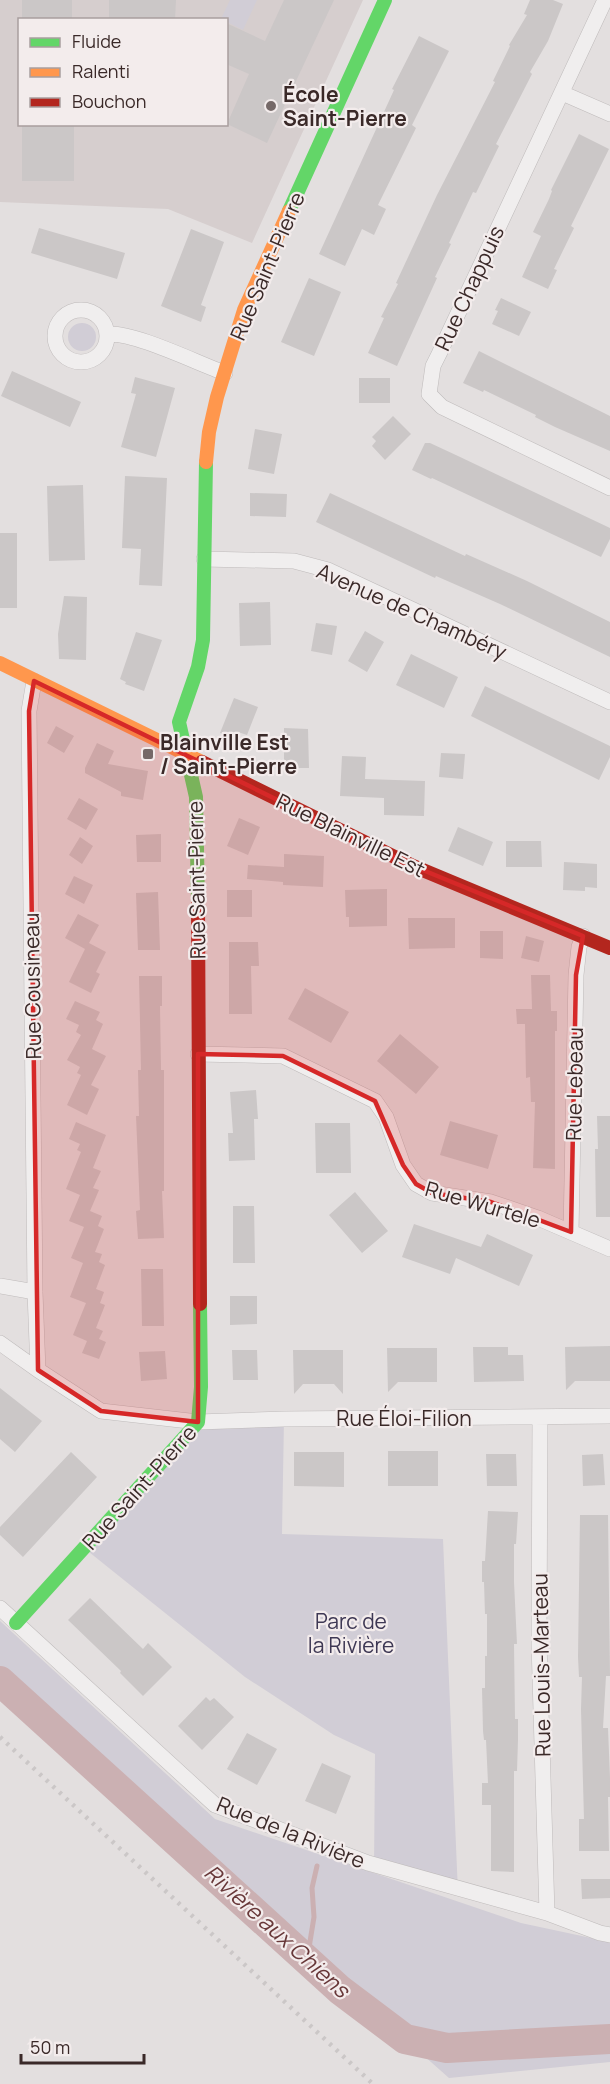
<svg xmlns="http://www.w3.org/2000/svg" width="610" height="2084" viewBox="0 0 610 2084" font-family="Manrope,sans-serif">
	<rect width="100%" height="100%" fill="#e3dfdf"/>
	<path fill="#d6cece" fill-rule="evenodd" d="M0,0H363L252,243L168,209L0,202ZM20,20H226V124H20Z"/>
	<path fill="#d1cdd6" d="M230,0H257L243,30L227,22L226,20L221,19Z
		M68 337a14 14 0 1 1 28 0a14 14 0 1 1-28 0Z
		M284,1419L282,1534L443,1539L458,1893L374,1870L375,1754L334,1735L245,1677L84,1548L198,1422Z
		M0,1621L215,1819L521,1923L610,1942V2062L449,2078L0,1680Z"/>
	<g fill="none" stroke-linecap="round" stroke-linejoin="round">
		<path stroke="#cbb0b2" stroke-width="5" d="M307,1960L314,1917L312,1888L317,1866"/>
		<path stroke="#cbb0b2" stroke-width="30" d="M0,1681L340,1990L405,2039L447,2048L610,2039"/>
	</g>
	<path fill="#cbc7c7" d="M22,0H72V20H22Z
		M109,0H176L175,20H109Z
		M284,0H334L267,143L227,124L249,74L226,64V23L265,41Z
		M530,0H553L563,4L548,41L530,72L532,74L496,144L499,146L476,193L473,192L449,243L451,244L435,277L437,278L397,366L368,353L384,318L381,317L398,284L396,283L437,195L495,82L493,81L510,46L509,45L527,15L524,14Z
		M419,36L449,51L412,125L416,128L378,205L386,209L374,235L362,229L345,266L319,254L394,90L392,89Z
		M22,124H74V181H22Z
		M579,134L609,149L571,226L574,228L554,269L557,270L548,289L522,277L541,236L533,232L549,199L552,191L551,190Z
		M39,228L125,253L117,279L31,253Z
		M191,229L224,242L201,305L206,307L201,322L161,306Z
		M309,278L341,292L314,356L281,342Z
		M501,298L531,312L519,336L492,324L498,311L495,310Z
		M479,351L610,416V451L555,427L535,417L536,415L484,390L483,392L463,383Z
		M12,371L81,402L70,427L1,396Z
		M135,377L175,388L156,457L121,447L136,394L131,393Z
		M359,378H390V403H359Z
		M393,416L411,434L385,460L372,446L376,441L372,437Z
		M255,429L282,434L274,474L248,469Z
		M425,443H430L458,456L610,528V539L601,557L432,478L431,479L412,470Z
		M125,476L167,478L162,586L139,585L141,549L122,548Z
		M83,485L85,560L49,561L47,486Z
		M250,493L287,494L286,517L250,516Z
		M330,493L465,556L466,554L527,581L610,622V657L500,604L436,576L435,578L316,522Z
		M0,533H17V608H0Z
		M64,596L87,597L86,660L59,659L58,634Z
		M270,602L271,645L240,646L239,603Z
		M316,623L337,626L332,655L311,651Z
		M365,631L384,642L367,672L348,661Z
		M136,632L162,640L144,691L125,684L126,682L120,679Z
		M411,654L458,677L444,708L396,685Z
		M485,686L610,746V757L599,780L471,716Z
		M234,698L258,707L247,735L238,732L236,739L220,733Z
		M56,726L74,736L64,753L47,743Z
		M284,728L308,729L309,768H284Z
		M97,743L114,751L108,764L148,771L143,800L121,796V792L85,773V768Z
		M441,753L465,754L463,779L439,777Z
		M342,756L366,757L365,779L425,781L424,816L384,815V798L340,796Z
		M79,798L98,809L86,830L67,819Z
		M239,818L260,827L248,855L227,846Z
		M458,827L493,842L483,866L448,851Z
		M161,834V862H137L136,835Z
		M80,837L93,846L82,864L69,855Z
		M506,841H541L542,867H506Z
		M284,854L324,856L323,887L283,885V882L247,879L248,865L284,867Z
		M564,862L597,864V888L585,887V891L563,890Z
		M74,876L93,885L84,904L65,894Z
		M387,889V926L349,927V917H346L345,890Z
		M227,890H252V917H227Z
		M158,892L160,950H138L136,893Z
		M78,914L99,925L89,943L106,952L96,972L100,974L91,993L69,982L85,949L65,938Z
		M408,918H455V948L409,949Z
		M480,931H503V959L480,958Z
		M526,936L544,941L539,962L521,958Z
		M229,942H258L259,966H251L252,1014H229Z
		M531,975H550L551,1011H557V1031H555V1169L533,1168L535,1102H531L530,1077L526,1078L525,1024H517L516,1009H532Z
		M139,976H162V1006H160L161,1070H164V1191H162L164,1238L138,1239L136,1211L140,1210L136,1116H139L138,1070H141Z
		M305,988L349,1012L331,1043L288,1019Z
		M75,1001L100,1012L96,1020L103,1024L92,1049L106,1056L91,1085L99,1089L87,1115L67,1105L81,1075L77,1073L80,1067L67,1060L81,1035L76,1032L79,1025L66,1019Z
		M400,1034L439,1067L416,1094L377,1061Z
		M256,1090L258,1119H254L255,1160L229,1161L228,1133H233L230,1092Z
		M597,1116H610V1217H596L595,1149H598Z
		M450,1121L498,1135L488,1169L440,1155Z
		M76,1122L106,1135L93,1168L101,1171L93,1188L99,1190L90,1211L102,1216L98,1226L104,1229L95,1252L102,1254L99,1262L105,1265L96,1289L104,1292L100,1303L105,1305L96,1328L103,1331L99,1339L106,1342L99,1359L82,1353L87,1341L73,1335L86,1303L70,1297L83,1263L71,1258L84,1227L69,1221L80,1195L66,1189L81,1152L77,1150L80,1144L69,1139Z
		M315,1123H350L351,1173H316Z
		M355,1192L388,1231L362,1253L329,1215Z
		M233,1206H254L255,1263H233Z
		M414,1224L481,1247L487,1234L533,1255L519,1286L456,1258L450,1274L402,1257Z
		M141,1269H163L164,1326H142Z
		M230,1296H257V1324L230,1325Z
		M610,1346V1381H575L566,1390L565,1347Z
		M473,1347H508V1355H523L524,1381L474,1382Z
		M387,1348H437V1382H398L388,1392Z
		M232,1350H257L258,1380H233Z
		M293,1350H343V1394L334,1384H303L294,1394Z
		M165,1351L167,1379L141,1381L139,1352Z
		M0,1388L42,1421L15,1452L0,1439Z
		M388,1451H438V1486H388Z
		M71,1452L97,1477L23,1557L0,1535V1527Z
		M294,1452H344V1487L294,1486Z
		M486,1454H516L517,1486H487Z
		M603,1454L605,1485L583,1486L582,1455Z
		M488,1511L518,1512L516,1544H514V1582L517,1644H514L515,1719H518V1740L517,1771H514V1872L491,1871V1805H482V1783H488L486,1740H484L483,1731L482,1688H485V1656H487V1614H485L484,1582H482V1561H485Z
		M580,1515H608L610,1676H606L603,1728H608L610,1778V1797H608L609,1851H579V1819H584L581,1709L582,1677H579L578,1657Z
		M90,1598L143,1649L148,1643L172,1667L143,1696L120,1673L121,1671L68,1620Z
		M206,1697L210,1701L214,1698L234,1717L202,1750L178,1726Z
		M247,1733L277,1749L257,1785L227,1769Z
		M322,1763L351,1776L336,1814L305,1801Z
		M581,1879H610V1898L582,1899Z"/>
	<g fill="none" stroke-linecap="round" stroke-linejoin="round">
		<g stroke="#bfbbbb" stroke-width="16">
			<path id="street" d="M605,0L439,354L433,366L429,394L442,407L610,488
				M562,93L610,114
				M55 336a26 26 0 1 1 52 0a26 26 0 1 1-52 0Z
				M108,334C134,332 197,363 225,373
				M204,559L294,561L328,570L610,702
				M34,681L29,711L35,1292L38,1370L101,1411L198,1422L284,1419L610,1416
				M198,1054L283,1056L375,1101L386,1117L403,1165L416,1184L432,1193L491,1202L538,1218L610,1249
				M571,1232L576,975L579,947L583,936
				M0,1286L35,1292
				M0,1343L38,1370
				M540,1417L539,1643L547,1913
				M0,1608L215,1805L368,1863L547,1913L600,1933L610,1935"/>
		</g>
		<use href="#street" stroke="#f0eeee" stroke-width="15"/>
		<path stroke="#63d668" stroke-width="14" d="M289,211L385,0
			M198,903L196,797L179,722L198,667L203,640L206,462
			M16,1623L198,1422L201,1387L200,1304"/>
		<path stroke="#ff974d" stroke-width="14" d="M206,462L209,432L217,397L244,310L289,211
			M0,663L202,762"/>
		<path stroke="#b3261e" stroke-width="14" d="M202,762L413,866L610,948
			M198,903L200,1304"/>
		<path stroke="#cbc7c7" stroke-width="4.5" stroke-dasharray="3 6" stroke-linecap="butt" d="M0,1737L373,2084"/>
	</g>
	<path fill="#d62828" fill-opacity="0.2" stroke="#d62828" stroke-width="4.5" stroke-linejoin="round" d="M34,681L413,866L583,936L576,975L571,1232L491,1202L432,1193L416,1184L403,1165L375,1101L283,1056L198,1054V1422L101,1411L38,1370L29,711Z"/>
	<g fill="#756968" stroke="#f3ecec" stroke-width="2">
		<circle cx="271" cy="106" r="6"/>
		<rect x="142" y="748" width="12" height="12" rx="3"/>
	</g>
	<g text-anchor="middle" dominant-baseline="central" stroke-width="4.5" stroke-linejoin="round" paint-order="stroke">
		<g font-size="21" font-weight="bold" fill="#3a2928" stroke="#f3ecec" text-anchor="start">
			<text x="283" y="94">École<tspan x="283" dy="24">Saint-Pierre</tspan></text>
			<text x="160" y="742">Blainville Est<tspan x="160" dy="24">/ Saint-Pierre</tspan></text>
		</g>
		<g font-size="21" fill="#3a2928" stroke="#f3ecec">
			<text transform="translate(267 266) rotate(-67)">Rue Saint-Pierre</text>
			<text transform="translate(469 288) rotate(-65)">Rue Chappuis</text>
			<text transform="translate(412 611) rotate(24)">Avenue de Chambéry</text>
			<text transform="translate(351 835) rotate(26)">Rue Blainville Est</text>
			<text transform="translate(196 880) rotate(-91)">Rue Saint-Pierre</text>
			<text transform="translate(32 986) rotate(-91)">Rue Cousineau</text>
			<text transform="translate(574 1084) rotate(-89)">Rue Lebeau</text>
			<text transform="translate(483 1204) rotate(16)">Rue Wurtele</text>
			<text x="404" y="1418">Rue Éloi-Filion</text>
			<text transform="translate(139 1487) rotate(-48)">Rue Saint-Pierre</text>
			<text transform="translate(541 1665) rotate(-91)">Rue Louis-Marteau</text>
			<text transform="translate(291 1832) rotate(22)">Rue de la Rivière</text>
		</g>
		<g font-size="21" fill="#3e3854" stroke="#f3ecec">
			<text x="351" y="1621">Parc de<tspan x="351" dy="24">la Rivière</tspan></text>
		</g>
		<g font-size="22" font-style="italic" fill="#683839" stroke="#f3ecec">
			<text transform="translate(277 1931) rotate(42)">Rivière aux Chiens</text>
		</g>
	</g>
	<rect x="18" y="18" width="210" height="108" fill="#f3ecec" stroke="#a99e9e" stroke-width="1.5"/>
	<rect x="30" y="38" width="30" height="9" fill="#63d668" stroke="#a99e9e" stroke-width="1.5"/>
	<text x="72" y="48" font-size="18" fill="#3a2928">Fluide</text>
	<rect x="30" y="68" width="30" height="9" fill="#ff974d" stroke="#a99e9e" stroke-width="1.5"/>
	<text x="72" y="78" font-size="18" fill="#3a2928">Ralenti</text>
	<rect x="30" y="98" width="30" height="9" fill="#b3261e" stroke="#a99e9e" stroke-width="1.5"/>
	<text x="72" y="108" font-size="18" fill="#3a2928">Bouchon</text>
	<path d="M21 2054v9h123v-9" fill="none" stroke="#3a2928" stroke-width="3"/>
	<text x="30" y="2054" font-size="18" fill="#3a2928" stroke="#f3ecec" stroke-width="4.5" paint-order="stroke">50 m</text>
</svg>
